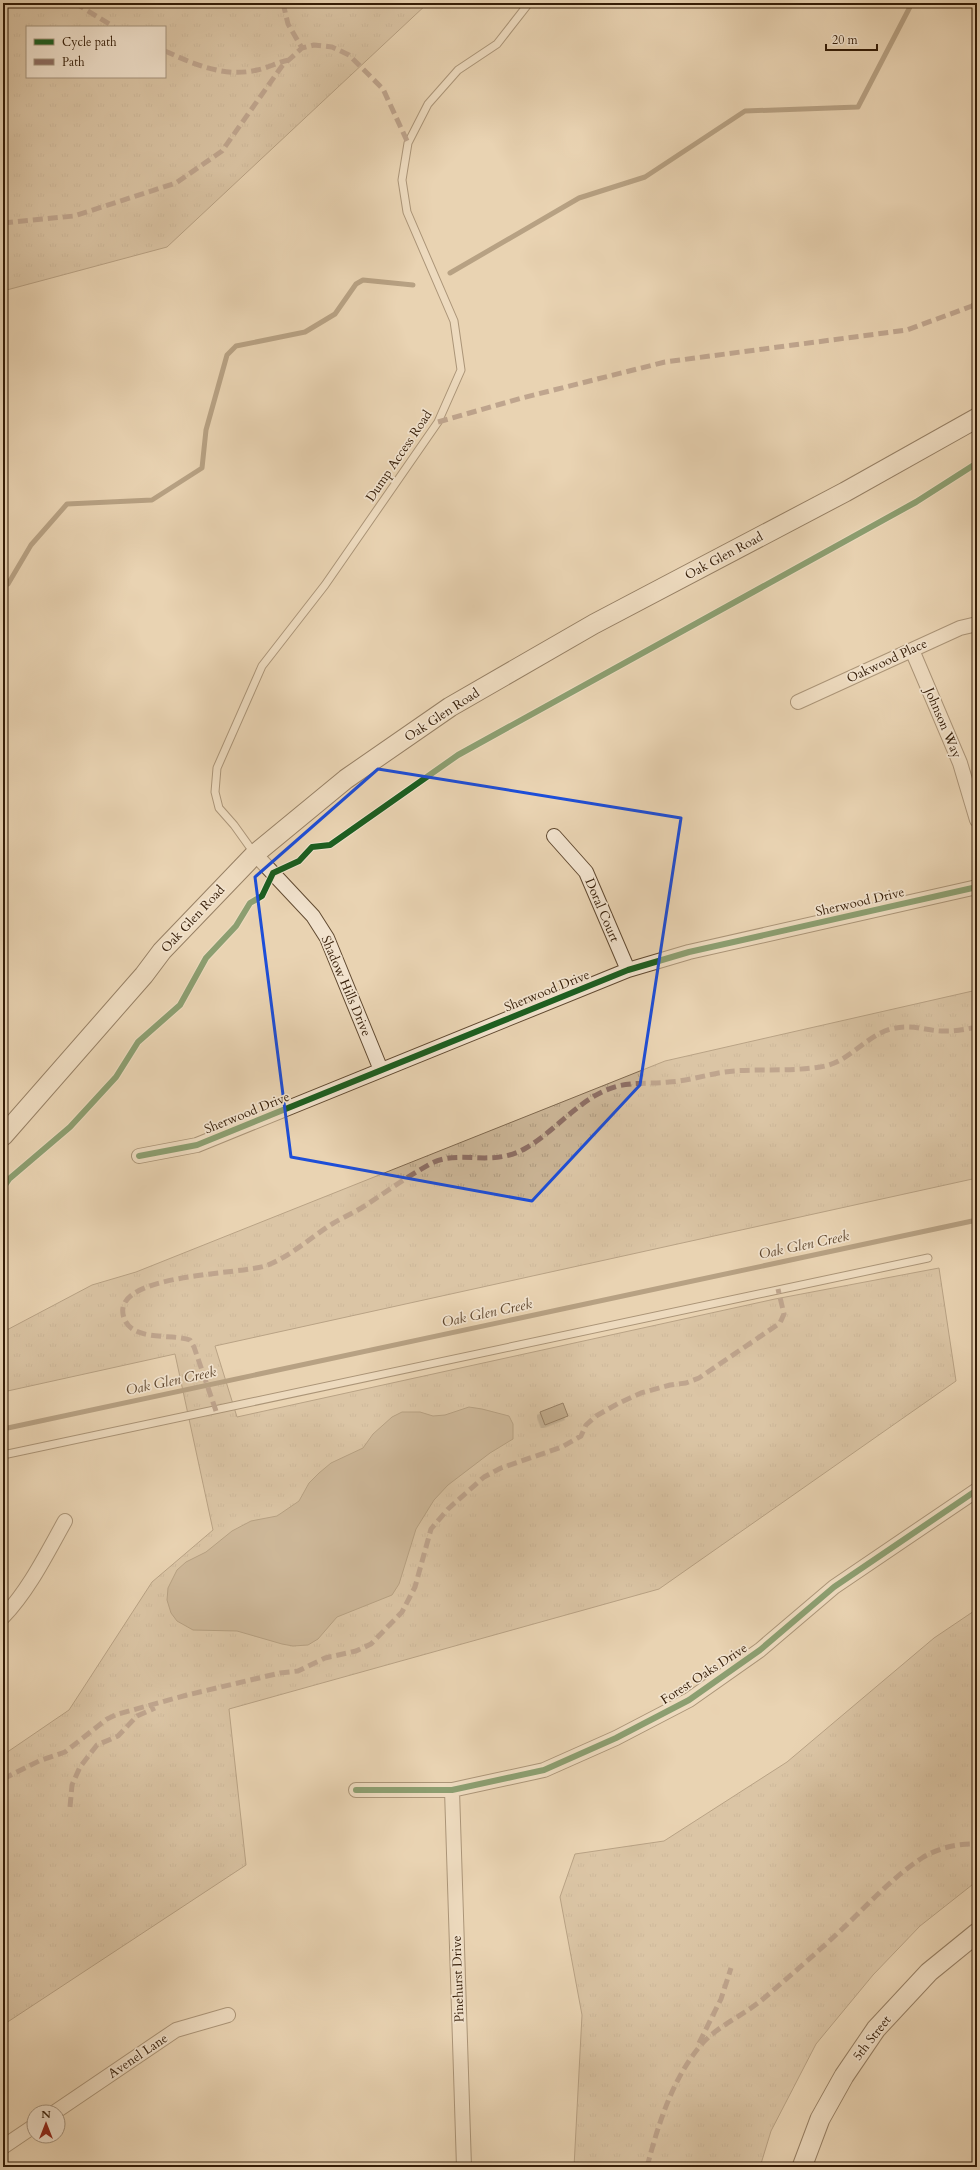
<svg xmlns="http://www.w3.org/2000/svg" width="980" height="2170" viewBox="0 0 980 2170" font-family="Cardo,serif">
	<defs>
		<pattern id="grass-tufts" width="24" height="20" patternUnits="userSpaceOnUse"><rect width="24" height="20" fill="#cab495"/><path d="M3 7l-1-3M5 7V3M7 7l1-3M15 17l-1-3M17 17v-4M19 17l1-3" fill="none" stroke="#ae9a7f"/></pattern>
		<filter id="shadow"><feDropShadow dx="-3.5" dy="3.5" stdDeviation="0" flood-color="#0004"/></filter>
	</defs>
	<rect width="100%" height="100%" fill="#e9d3b2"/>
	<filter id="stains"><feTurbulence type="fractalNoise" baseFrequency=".005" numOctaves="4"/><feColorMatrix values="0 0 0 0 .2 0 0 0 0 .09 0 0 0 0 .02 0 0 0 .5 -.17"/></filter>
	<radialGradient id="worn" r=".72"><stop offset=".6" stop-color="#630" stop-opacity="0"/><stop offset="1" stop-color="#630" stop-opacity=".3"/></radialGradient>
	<path fill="url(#grass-tufts)" stroke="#7f684e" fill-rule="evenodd" d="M3,3H428L167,247L3,291ZM27,27H165V77H27Z
		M977,990V1178L215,1346L237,1417L775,1299L939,1268L956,1381L659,1589L229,1709L246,1865L3,2025V1755L69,1710L152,1582L213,1530L175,1354L3,1392V1332L92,1285L136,1272L665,1061Z
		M977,1609V1881L920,1926L873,1975L816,2044L771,2131L760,2167H574L582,2015L560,1897L575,1854L664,1841L787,1762L934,1638Z"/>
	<path fill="#ab9578" stroke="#7b654a" d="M469,1407L482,1409L509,1416L513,1424V1439L490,1453L448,1485L434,1500L416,1529L399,1584L392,1595L337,1617L318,1639L308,1645L293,1646L282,1644L237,1631L193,1630L177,1621L171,1613L167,1600L168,1588L177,1570L186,1562L206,1552L232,1531L251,1521L277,1516L299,1501L309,1483L319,1473L331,1463L363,1448L373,1434L392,1417L402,1412H420L433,1416L445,1415Z"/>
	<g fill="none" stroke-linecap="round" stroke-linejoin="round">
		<path stroke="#7b654a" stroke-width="5" d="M450,273L579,198L645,177L745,111L858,107L912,3
			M3,585L8,584L31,545L67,504L152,500L202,468L206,430L227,355L236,346L305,332L335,314L356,284L363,280L413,285
			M3,1429L977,1220"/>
	</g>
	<path fill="#927b5f" stroke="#341c06" filter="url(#shadow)" d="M563,1403L568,1416L545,1425L540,1412Z"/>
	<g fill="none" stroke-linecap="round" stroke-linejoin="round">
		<g stroke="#614a31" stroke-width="9">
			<path id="lane" d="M254,853L234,825L219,808L215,792L217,768L262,666L325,585L438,422L461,370L454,321L407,212L402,180L408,143L428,104L458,70L497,44L529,3
				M3,1455L928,1258"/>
		</g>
		<g stroke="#614a31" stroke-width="16">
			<path id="street" d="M912,650L960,763L977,820
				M798,702L960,628L977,624
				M554,836L586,872L628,970
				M255,854L313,916L327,938L381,1070
				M139,1156L197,1145L628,970L689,952L977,887
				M3,1617C29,1590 47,1553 65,1521
				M356,1790H452L544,1770L616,1738L689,1700L760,1650L834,1587L977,1490
				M452,1790L464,2167
				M55,2112L176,2030L228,2015
				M3,2147L34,2126"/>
		</g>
		<g stroke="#341c06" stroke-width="21">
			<path id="secondary" d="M3,1136L144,975L162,951L255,854L346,779L450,707L594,624L845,492L977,418
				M802,2167L820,2119L844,2076L876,2029L929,1972L977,1933"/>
		</g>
		<use href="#lane" stroke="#f1e2cd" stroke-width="7"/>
		<use href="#street" stroke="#f1e2cd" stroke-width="14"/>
		<use href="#secondary" stroke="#f1e2cd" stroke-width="19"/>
		<path stroke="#8d6e63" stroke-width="5" stroke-dasharray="10 5" stroke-linecap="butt" d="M75,3L114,27
			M283,3L288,24L302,48
			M165,51C194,64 224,78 257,70C268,68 278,62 289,60
			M3,223L74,216L176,183L222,151L282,66L302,48L314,45L332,47L349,55L383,89L408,143
			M438,422L522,398L665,362L907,330L972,306L977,302
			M216,1411L194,1347L190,1340C171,1333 128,1343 123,1314C116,1273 242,1275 268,1265C292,1255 310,1238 332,1224C342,1218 353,1213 363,1207C386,1192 408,1176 432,1163C460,1149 492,1168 526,1148C557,1130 582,1095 618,1086C635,1082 652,1084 669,1082C688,1081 705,1075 724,1072C756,1068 788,1072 820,1067C849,1063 865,1036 891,1029C914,1023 927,1032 947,1031C957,1031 967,1029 977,1027
			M3,1779L39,1761L65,1752L107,1719L118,1714L187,1695L280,1673L298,1671L325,1658L356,1651L371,1644L402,1612L415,1587L431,1529L448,1509L484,1477L501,1468L562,1447L581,1436L586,1425L596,1416L619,1403L641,1393L670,1385L686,1383L699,1378L780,1323L784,1314L778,1289
			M70,1807L72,1785L80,1767L97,1745L118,1736L137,1716L155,1708
			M699,2043L721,1999L731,1968
			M647,2167C658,2125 672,2080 700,2046C718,2025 743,2016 763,1999C789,1977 814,1955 838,1933C866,1907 890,1879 922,1858C938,1848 958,1843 977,1844"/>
		<g stroke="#f1e2cd" stroke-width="8">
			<path id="cycleway" d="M139,1156L197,1145L628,970L689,952L977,887
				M3,1188L9,1179L70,1127L116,1077L138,1042L180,1005L206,958L236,926L250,903L262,896L273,873L299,861L312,847L330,845L458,755L916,502L977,463
				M356,1790H452L544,1770L616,1738L689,1700L760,1650L834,1587L977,1490"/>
		</g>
		<use href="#cycleway" stroke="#1b5e20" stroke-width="6"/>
	</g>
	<path d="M0 0H980V2170H0ZM378,769L681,818L640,1085L532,1201L291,1157L255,877Z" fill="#e9d3b2" fill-opacity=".55" fill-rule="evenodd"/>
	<path fill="none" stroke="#1d4ed8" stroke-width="3" stroke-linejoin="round" d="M378,769L681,818L640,1085L532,1201L291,1157L255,877Z"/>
	<g text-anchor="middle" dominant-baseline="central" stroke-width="3.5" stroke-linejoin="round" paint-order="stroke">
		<g font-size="13" fill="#341c06" stroke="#f1e2cd">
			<text transform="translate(399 456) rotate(-56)">Dump Access Road</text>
			<text transform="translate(724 556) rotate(-28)">Oak Glen Road</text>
			<text transform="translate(887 661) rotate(-25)">Oakwood Place</text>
			<text transform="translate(442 715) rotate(-33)">Oak Glen Road</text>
			<text transform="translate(943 723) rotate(67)">Johnson Way</text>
			<text transform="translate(860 902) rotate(-13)">Sherwood Drive</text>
			<text transform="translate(602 910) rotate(67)">Doral Court</text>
			<text transform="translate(193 919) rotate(-47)">Oak Glen Road</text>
			<text transform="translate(346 986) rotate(67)">Shadow Hills Drive</text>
			<text transform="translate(547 991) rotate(-22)">Sherwood Drive</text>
			<text transform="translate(247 1113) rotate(-22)">Sherwood Drive</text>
			<text transform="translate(704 1674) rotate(-33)">Forest Oaks Drive</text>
			<text transform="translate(458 1979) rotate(-92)">Pinehurst Drive</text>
			<text transform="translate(872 2038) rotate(-52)">5th Street</text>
			<text transform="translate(138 2056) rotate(-34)">Avenel Lane</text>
		</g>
		<g font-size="14" font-style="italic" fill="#5e462e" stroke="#f1e2cd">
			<text transform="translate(804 1245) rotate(-12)">Oak Glen Creek</text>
			<text transform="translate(487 1313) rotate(-12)">Oak Glen Creek</text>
			<text transform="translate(171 1381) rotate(-12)">Oak Glen Creek</text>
		</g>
	</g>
	<rect width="980" height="2170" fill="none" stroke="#e9d3b2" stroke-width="16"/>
	<rect x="4" y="4" width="972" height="2162" fill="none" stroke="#341c06" stroke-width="2"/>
	<rect x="8" y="8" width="964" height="2154" fill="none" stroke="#341c06"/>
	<rect x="26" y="26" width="140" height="52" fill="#f1e2cd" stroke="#a5937d"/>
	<rect x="34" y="39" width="20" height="6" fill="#1b5e20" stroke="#a5937d"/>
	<text x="62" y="46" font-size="12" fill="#341c06">Cycle path</text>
	<rect x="34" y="59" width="20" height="6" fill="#8d6e63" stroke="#a5937d"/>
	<text x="62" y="66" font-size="12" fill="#341c06">Path</text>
	<g transform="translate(46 2124)"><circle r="19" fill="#f1e2cd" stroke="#a5937d"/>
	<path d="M0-3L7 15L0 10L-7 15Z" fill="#8f2418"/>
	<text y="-6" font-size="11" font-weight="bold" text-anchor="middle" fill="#341c06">N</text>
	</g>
	<path d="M826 44v6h51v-6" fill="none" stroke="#341c06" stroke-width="2"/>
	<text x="832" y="44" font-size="12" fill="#341c06" stroke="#f1e2cd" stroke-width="3" paint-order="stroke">20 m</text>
	<rect width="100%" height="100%" filter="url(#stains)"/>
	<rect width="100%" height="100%" fill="url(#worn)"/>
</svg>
